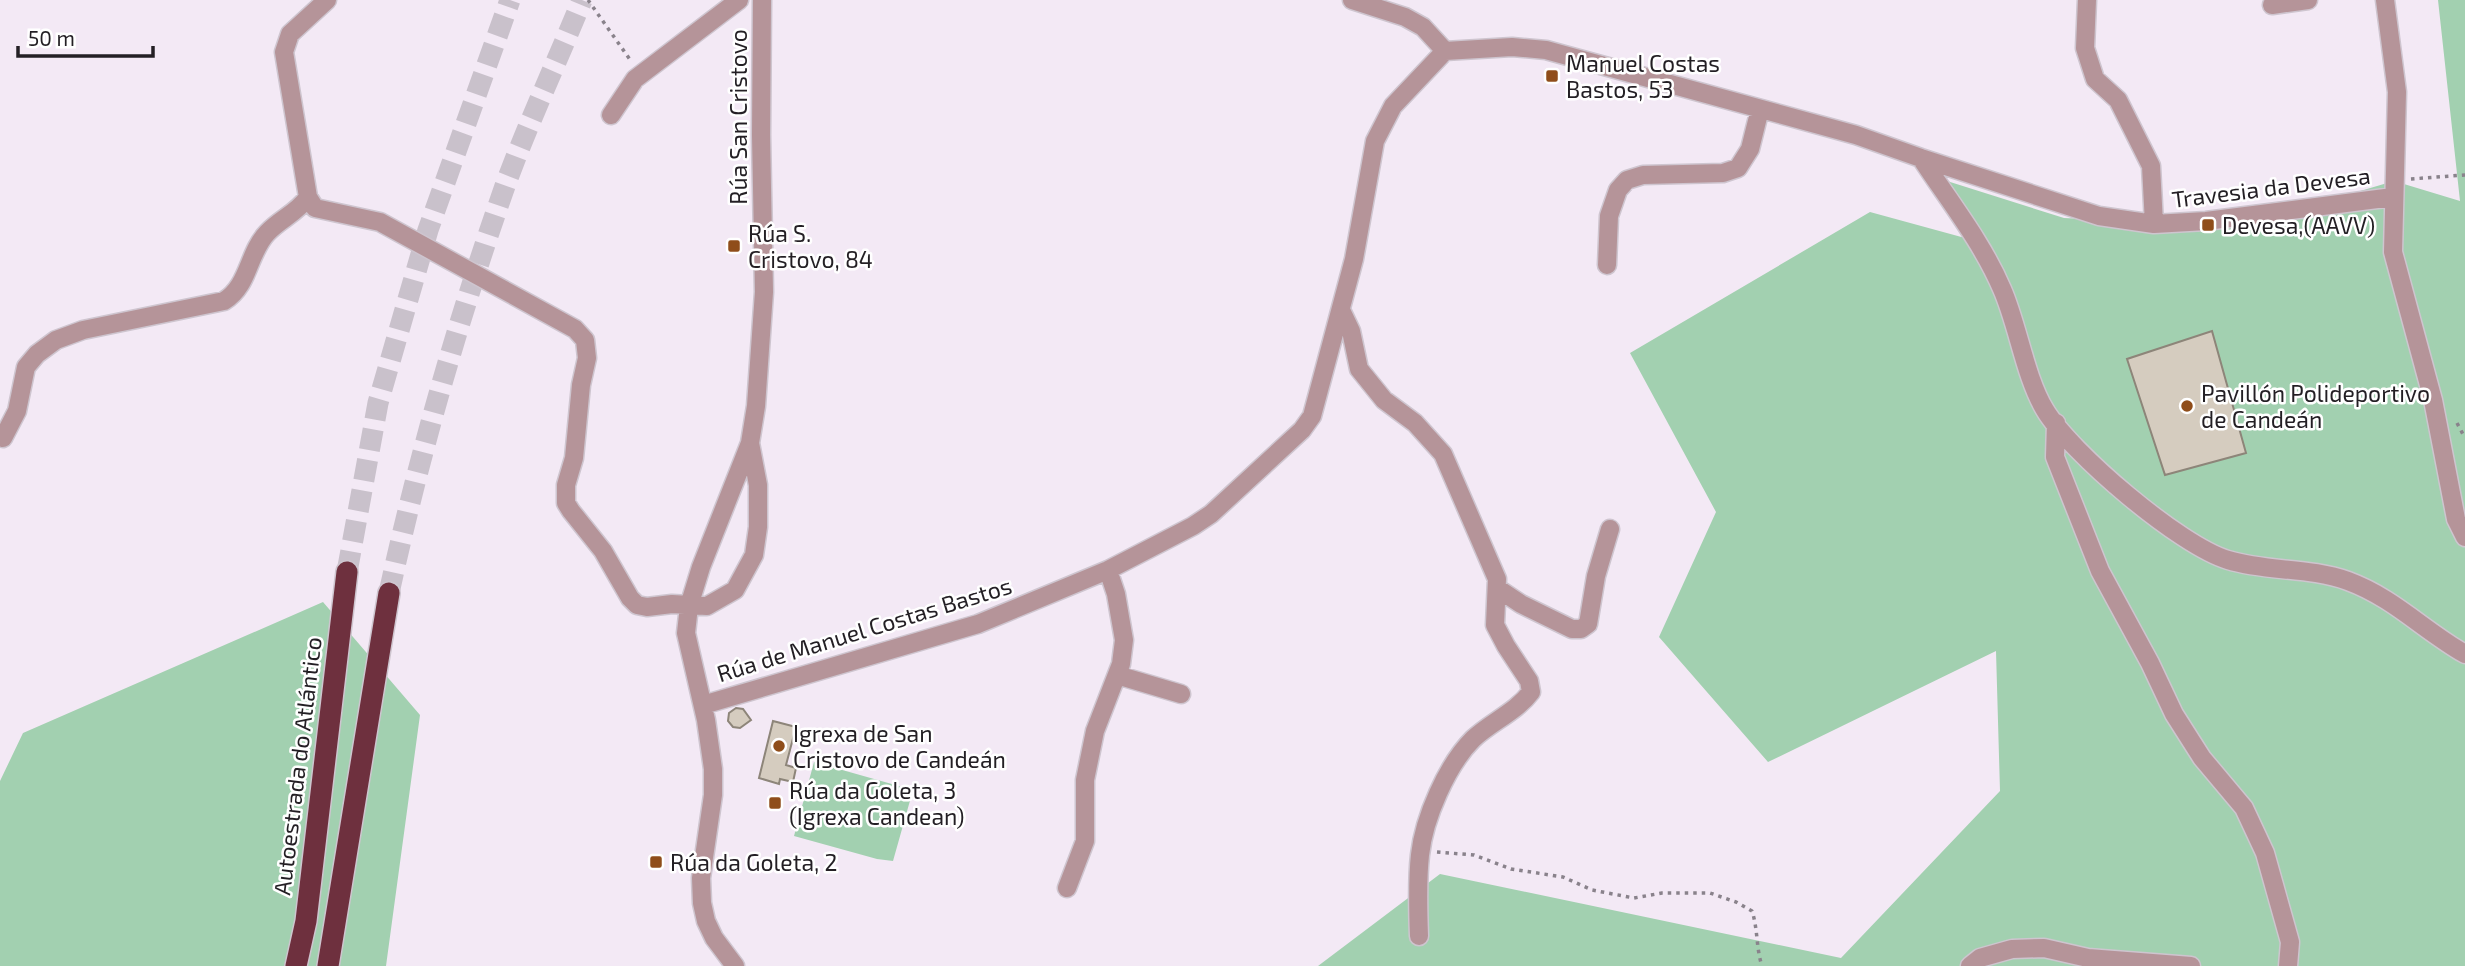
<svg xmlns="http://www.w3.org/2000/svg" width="2465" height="966" viewBox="0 0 2465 966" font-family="'Exo 2',sans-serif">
	<rect width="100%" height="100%" fill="#f3e9f5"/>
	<path fill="#a2d0b0" d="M2438,0H2465V966H1318L1440,874L1841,958L2000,791L1996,651L1768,762L1659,637L1716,512L1630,353L1870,212L1976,241L1947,181L2064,218L2208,225L2296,210L2394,181L2460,201Z
		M323,602L420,715L386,966H0V781L23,733Z
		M814,762L913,790L893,861L877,859L794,836Z"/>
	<path fill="#d5ccbf" stroke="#8d8579" stroke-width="2" d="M2212,331L2246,453L2165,475L2127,359Z
		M736,708L743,709L751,720L740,728L733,727L728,721L729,713Z
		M773,721L796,727L786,765L796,768L793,782L780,779L779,784L759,778Z"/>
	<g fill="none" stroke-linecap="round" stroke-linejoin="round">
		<path stroke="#c9c1cb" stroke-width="21" stroke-dasharray="21 10" stroke-linecap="butt" d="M347,572L378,403L428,230L510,0
			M389,593C419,455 458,320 505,186C528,123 557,62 582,0"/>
		<g stroke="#cec5cf" stroke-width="21">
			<path id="minor" d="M327,0L290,34L284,52L308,197L315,208L380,222L575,329L585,340L587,358L581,385L574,458L566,485V503L571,511L603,551L630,598L637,605L647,607L672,604L707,606L735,590L754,555L758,527V485L750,443
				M1352,0L1405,17L1423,27L1445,51
				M2087,0L2085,48L2095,79L2118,100L2151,166L2154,224
				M2385,0L2397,92L2393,252L2433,400L2456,519L2465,537
				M2272,5L2308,0
				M1445,51L1512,47L1546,50L1856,135L1921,158L2099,216L2154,224L2206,221L2393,197
				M611,115L635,79L739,0
				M1921,158C1949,201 1982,242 2002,289C2018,325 2025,377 2045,410C2070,452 2180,546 2228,560C2267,572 2309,567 2348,581C2394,598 2423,630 2465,654
				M1607,265L1609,216L1618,190L1627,180L1643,175L1723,173L1738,168L1750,149L1760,109
				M1341,310L1351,331L1359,369L1384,400L1415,423L1443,454L1497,579L1495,625L1506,646L1529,681L1531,692C1516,712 1491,722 1473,739C1447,765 1424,818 1420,855C1417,882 1418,909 1419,936
				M2056,423L2055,457L2100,571L2150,663L2174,714L2202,758L2244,808L2265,853L2290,942L2288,966
				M3,438L17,411L26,367L37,354L56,340L83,330L224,301C249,286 248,253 267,233C280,219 297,213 308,197
				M1497,588L1521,604L1572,629H1581L1588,624L1596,576L1610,529
				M1117,675L1181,694
				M703,705L978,624L1108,570L1193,526L1211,514L1302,430L1312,416L1354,259L1375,141L1393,106L1445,51
				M1067,888L1085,841V780L1095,731L1121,664L1124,640L1116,594L1108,570
				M735,966L714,938L706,921L702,903L701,878L713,795V769L706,720L686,633L689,606L701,567L750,443L756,406L764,292L761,135L762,0
				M1970,966L1980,958L2012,949L2044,948L2088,958L2191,966"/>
		</g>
		<g stroke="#cec5cf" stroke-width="24">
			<path id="highway" d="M296,966L306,921L347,572
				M328,966L389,593"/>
		</g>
		<path stroke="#89828b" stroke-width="3.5" stroke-dasharray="3.5 5" stroke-linecap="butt" d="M588,0L631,61
			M2411,179L2465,175
			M2457,423L2465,438
			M1437,852L1474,855L1511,869L1563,877L1592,890L1634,898L1662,893H1710L1736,902L1752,911C1758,929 1756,948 1762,966"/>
		<use href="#minor" stroke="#b59499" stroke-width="18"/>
		<use href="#highway" stroke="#6e303e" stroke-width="21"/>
	</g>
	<g fill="#8f4d1a" stroke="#fff" stroke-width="2.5">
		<rect x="1545" y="69" width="14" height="14" rx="3.5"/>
		<rect x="2201" y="218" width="14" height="14" rx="3.5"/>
		<rect x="727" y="239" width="14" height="14" rx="3.5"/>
		<circle cx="2187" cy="406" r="7"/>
		<circle cx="779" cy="746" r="7"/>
		<rect x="768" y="796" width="14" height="14" rx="3.5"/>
		<rect x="649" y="855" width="14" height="14" rx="3.5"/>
	</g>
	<g text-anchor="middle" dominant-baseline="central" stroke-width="5" stroke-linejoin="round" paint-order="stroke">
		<g font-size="23" fill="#231f24" stroke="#fff" text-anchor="start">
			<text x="1566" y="63">Manuel Costas<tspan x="1566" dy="26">Bastos, 53</tspan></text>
			<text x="2222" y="225">Devesa,(AAVV)</text>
			<text x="748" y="233">Rúa S.<tspan x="748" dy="26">Cristovo, 84</tspan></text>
			<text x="2201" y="393">Pavillón Polideportivo<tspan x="2201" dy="26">de Candeán</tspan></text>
			<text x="793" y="733">Igrexa de San<tspan x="793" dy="26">Cristovo de Candeán</tspan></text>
			<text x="789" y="790">Rúa da Goleta, 3<tspan x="789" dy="26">(Igrexa Candean)</tspan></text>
			<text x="670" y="862">Rúa da Goleta, 2</text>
		</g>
		<g font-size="23" fill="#231f24" stroke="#fff">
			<text transform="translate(738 117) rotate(-90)">Rúa San Cristovo</text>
			<text transform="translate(2271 187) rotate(-7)">Travesia da Devesa</text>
			<text transform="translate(864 629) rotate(-17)">Rúa de Manuel Costas Bastos</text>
			<text transform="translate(297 766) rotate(-83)">Autoestrada do Atlántico</text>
		</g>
	</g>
	<path d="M18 46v10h135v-10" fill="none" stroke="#231f24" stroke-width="3.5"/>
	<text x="28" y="46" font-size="21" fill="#231f24" stroke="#ffffff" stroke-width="5" paint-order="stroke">50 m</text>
</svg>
